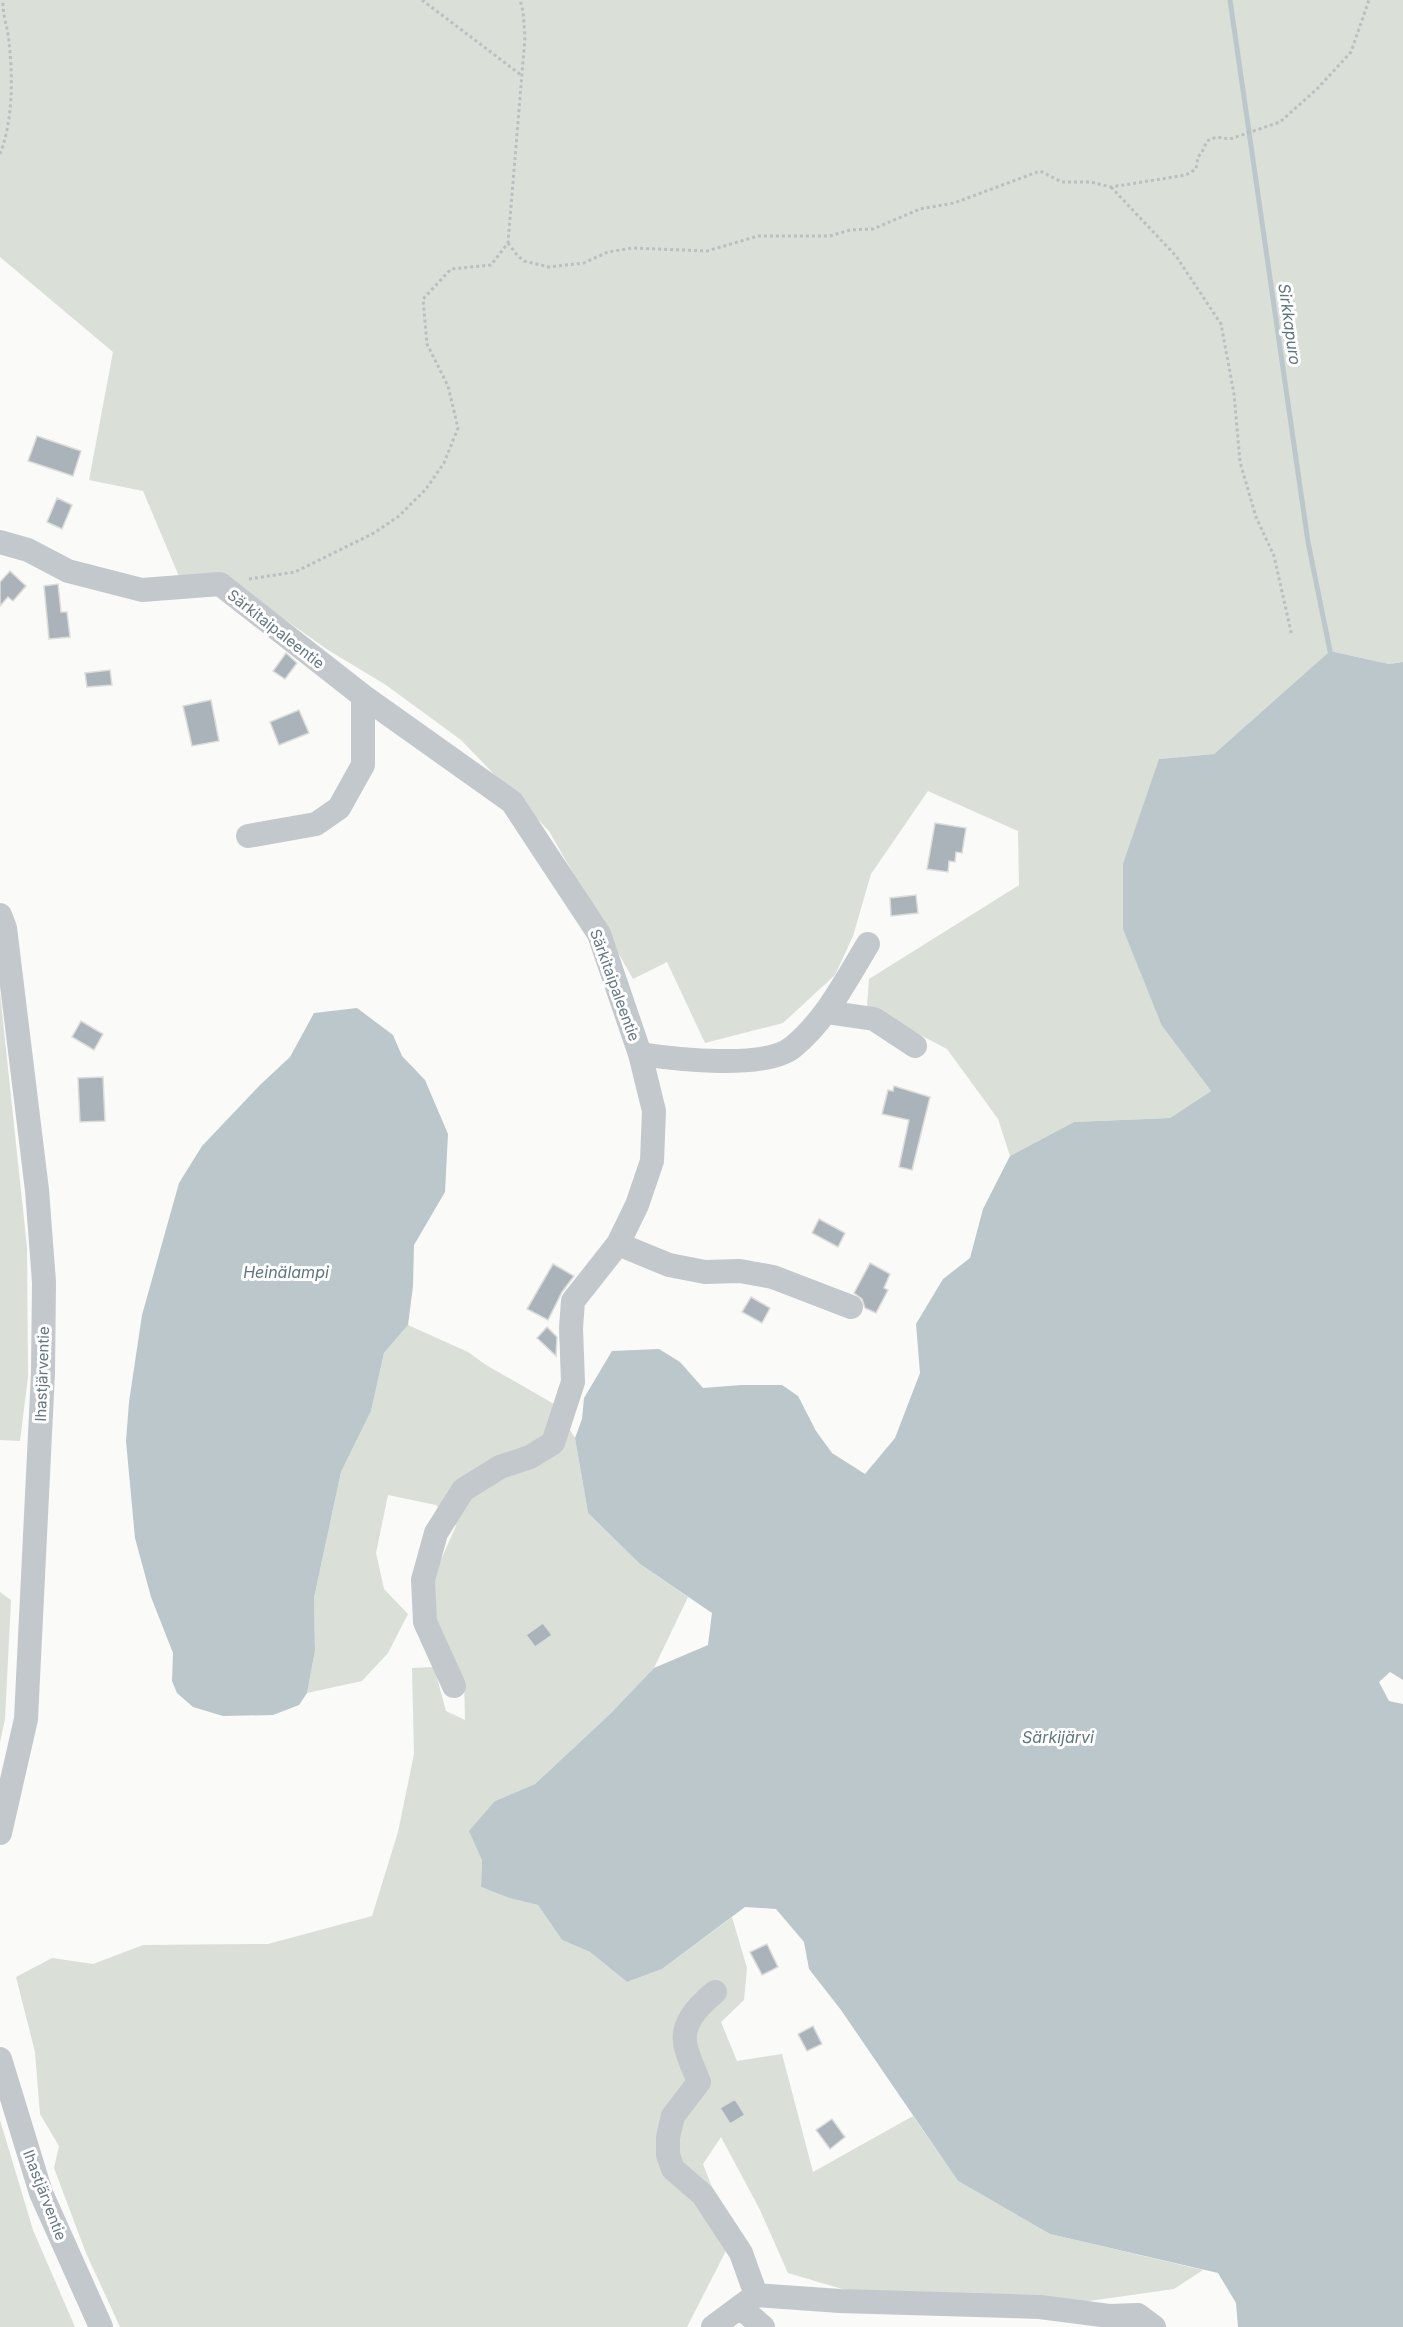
<svg xmlns="http://www.w3.org/2000/svg" width="1403" height="2327" viewBox="0 0 1403 2327" font-family="Inter,sans-serif">
	<rect width="100%" height="100%" fill="#fafaf8"/>
	<path fill="#dadfd7" d="M0,0H1403V662L1389,664L1330,651L1214,754L1159,759L1162,1026L1211,1091L1170,1118L1074,1122L1010,1156L998,1119L947,1049L867,1007L869,979L1019,885L1018,831L928,791L871,874L853,936L835,975L783,1023L705,1043L667,962L633,979L549,831L461,740L386,685L328,650L222,575L181,581L143,491L89,480L113,352L0,257Z
		M0,993L27,1247L28,1377L20,1441L0,1440Z
		M408,1325L468,1352L486,1365L554,1404L575,1438L588,1513L640,1564L688,1597L654,1668L610,1714L535,1784L495,1801L482,1860L481,1887L509,1898L538,1905L562,1940L590,1952L627,1982L662,1969L732,1917L747,1968L744,2000L721,2022L737,2061L782,2054L813,2172L913,2116L958,2181L1050,2234L1203,2270L1174,2289L1082,2302L859,2294L788,2273L760,2210L721,2137L703,2164L732,2239L687,2327H120L86,2253L54,2168L59,2146L40,2114L35,2052L16,1977L52,1958L93,1964L143,1945L268,1944L372,1916L398,1832L414,1754L412,1668L434,1667L446,1711L465,1720L464,1681L430,1616L436,1571L456,1526L436,1505L388,1495L376,1553L384,1589L408,1614L388,1653L362,1681L307,1693L315,1651L314,1598L341,1472L371,1411L384,1353Z
		M0,1592L11,1600L5,1719L0,1742Z
		M0,2120L33,2230L75,2327H0Z"/>
	<path fill="#bbc7cb" d="M1330,651L1389,664L1403,662V1680L1390,1672L1379,1682L1389,1701L1403,1704V2327H1238L1236,2303L1218,2273L1050,2234L958,2181L841,2010L809,1969L804,1942L776,1909L745,1907L662,1969L627,1982L590,1952L562,1940L538,1905L509,1898L481,1887L482,1860L469,1831L495,1801L535,1784L610,1714L654,1668L708,1645L712,1613L640,1564L588,1513L575,1438L582,1419L584,1398L612,1351L659,1349L680,1362L703,1388L741,1385H782L798,1396L816,1431L832,1453L865,1474L895,1438L920,1373L916,1324L943,1279L970,1258L983,1209L1010,1156L1074,1122L1170,1118L1211,1091L1162,1026L1123,929V864L1159,759L1214,754Z
		M357,1008L393,1035L402,1056L425,1080L448,1134L445,1192L414,1245L413,1286L408,1325L384,1353L371,1411L341,1472L314,1598L315,1651L307,1693L299,1705L273,1715L223,1716L193,1707L177,1693L172,1681L173,1653L151,1597L135,1538L126,1441L129,1402L142,1315L179,1183L202,1146L260,1085L290,1057L314,1013Z"/>
	<g fill="none" stroke-linecap="round" stroke-linejoin="round">
		<path stroke="#bbc7cb" stroke-width="5" d="M1230,0L1308,542L1330,651"/>
	</g>
	<path fill="#aab3b9" stroke="#dcdcda" stroke-width="1.5" d="M37,436L81,451L73,476L28,461Z
		M57,498L72,505L62,529L47,522Z
		M10,571L26,586L13,601L8,597L0,606V582Z
		M58,584L61,612H67L70,637L49,639L44,586Z
		M286,653L297,663L285,679L273,671Z
		M110,670L112,685L87,687L85,673Z
		M211,700L219,741L192,746L183,706Z
		M299,710L309,733L279,745L270,722Z
		M935,823L966,828L962,853L956,852L955,862L949,861L948,872L927,869Z
		M916,895L918,913L891,916L890,898Z
		M81,1021L103,1034L94,1050L72,1037Z
		M103,1077L105,1121L80,1122L78,1078Z
		M894,1086L930,1097L912,1170L899,1167L909,1120L882,1114L888,1090L893,1091Z
		M819,1219L845,1233L838,1247L812,1233Z
		M870,1263L890,1274L884,1288L888,1290L876,1313L865,1308L862,1299L854,1293Z
		M553,1264L574,1276L562,1292L548,1320L527,1309Z
		M751,1297L770,1308L762,1323L742,1312Z
		M547,1327L557,1337L556,1356L537,1338Z
		M543,1623L552,1635L535,1647L526,1635Z
		M767,1944L778,1967L762,1975L750,1952Z
		M813,2026L822,2044L807,2051L798,2034Z
		M735,2099L745,2115L730,2124L720,2108Z
		M832,2119L845,2137L830,2149L816,2130Z"/>
	<g fill="none" stroke-linecap="round" stroke-linejoin="round">
		<path stroke="#bbbfc2" stroke-width="3" stroke-dasharray="3 3" stroke-linecap="butt" d="M422,0L521,75
			M0,154C13,121 13,77 9,42C8,28 2,14 3,0
			M1111,187L1176,256L1221,324L1234,394L1240,462L1256,517L1274,556L1292,636
			M508,243L517,255L524,261L549,267L584,263L608,252L632,248L707,251L758,236H830L850,230L873,229L920,209L954,203L1040,171L1062,182H1091L1111,187L1186,175L1196,169L1198,157L1202,152L1207,141L1216,137L1230,139L1280,122L1317,89L1351,52L1369,0
			M249,579L295,572L374,533L399,516L426,489L444,463L458,428L448,386L427,344L423,299L451,269L491,265L508,243L525,37L523,11L520,0"/>
		<path stroke="#c3c8cc" stroke-width="24" d="M0,542L28,550L68,571L142,590L220,584L363,696L512,802L599,934L640,1054L654,1111L652,1161L637,1205L618,1244L573,1301L571,1328L573,1382L553,1443L530,1457L500,1467L463,1490L436,1533L423,1580L425,1622L454,1686
			M248,836L316,824L339,808L363,765V696
			M0,915L5,928L37,1190L44,1282L43,1373L26,1719L0,1833
			M826,1012L874,1019L915,1046
			M640,1054C674,1059 765,1070 793,1047C826,1020 846,980 868,944
			M618,1244L669,1265L705,1272L740,1271L773,1277L851,1307
			M715,1992C697,2007 678,2026 687,2051C690,2062 695,2071 699,2082L673,2116L668,2137V2155L673,2169L703,2195L741,2253L756,2295L840,2301L1040,2307L1109,2316L1138,2315L1154,2327
			M0,2059L41,2193L101,2327
			M740,2307L763,2327
			M713,2327L756,2295"/>
	</g>
	<g text-anchor="middle" dominant-baseline="central" stroke-width="6" stroke-linejoin="round" paint-order="stroke">
		<g font-size="15" fill="#657683" stroke="#fff">
			<text transform="translate(276 629) rotate(38)">Särkitaipaleentie</text>
			<text transform="translate(615 985) rotate(70)">Särkitaipaleentie</text>
			<text transform="translate(42 1374) rotate(-88)">Ihastjärventie</text>
			<text transform="translate(45 2195) rotate(69)">Ihastjärventie</text>
		</g>
		<g font-size="16" font-style="italic" fill="#60757c" stroke="#fff">
			<text transform="translate(1290 324) rotate(82)">Sirkkapuro</text>
			<text x="286" y="1272">Heinälampi</text>
			<text x="1058" y="1737">Särkijärvi</text>
		</g>
	</g>
</svg>
